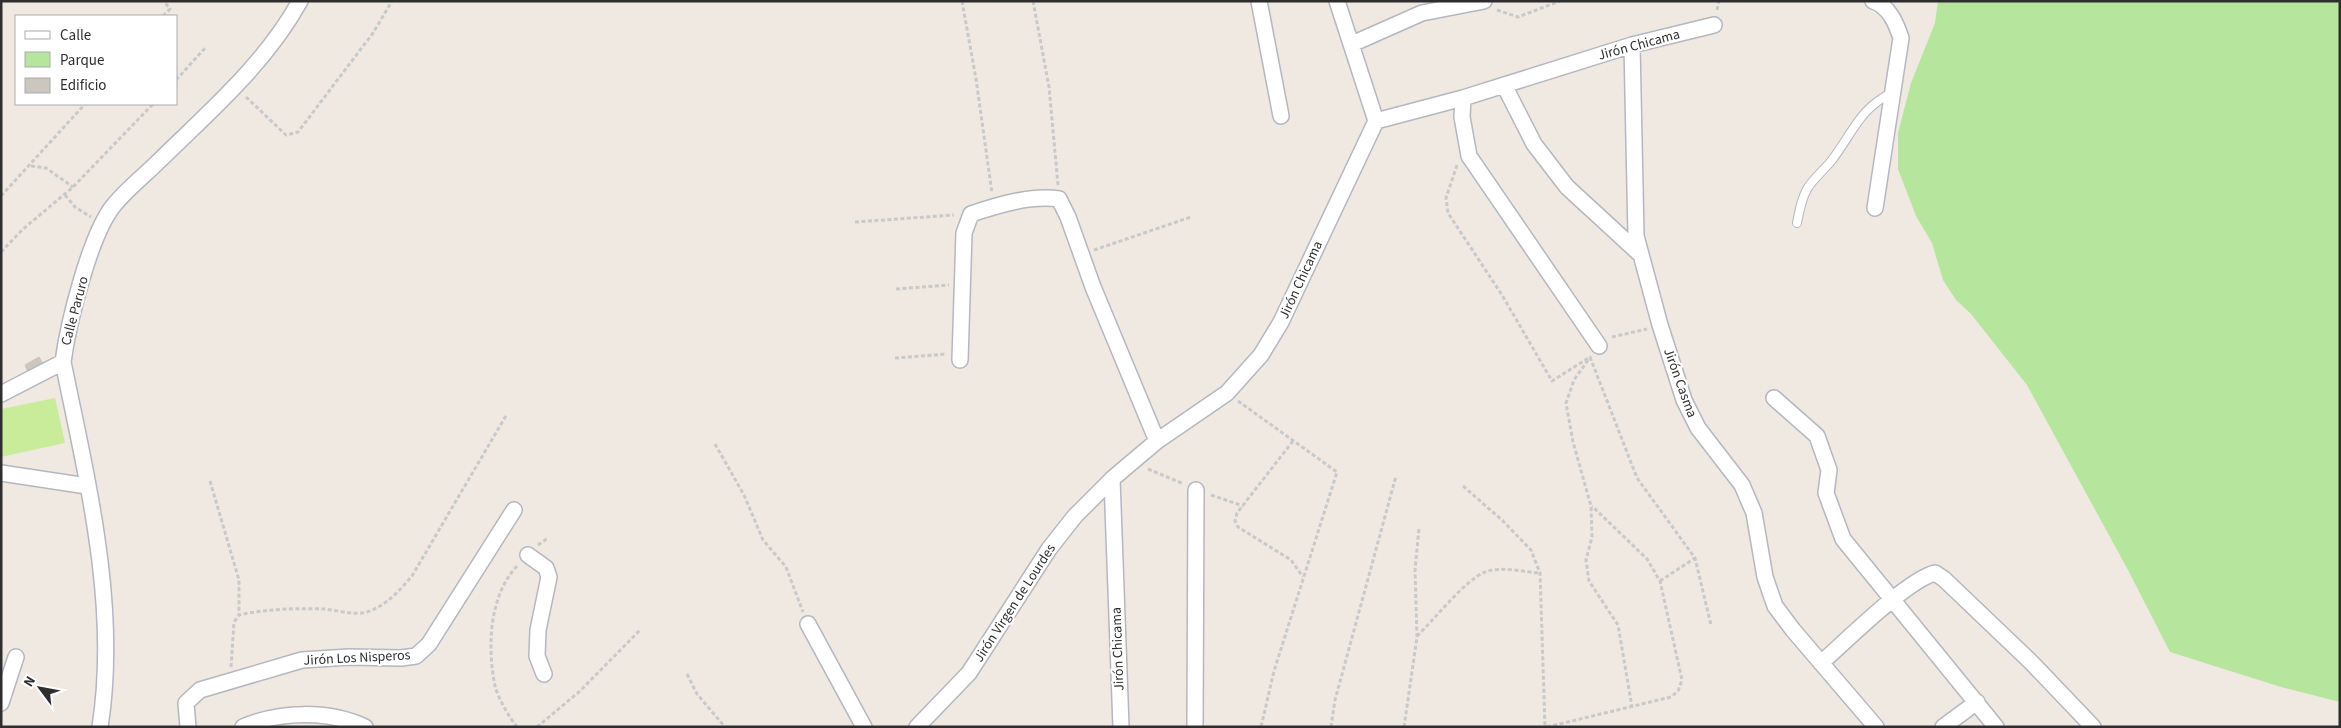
<svg xmlns="http://www.w3.org/2000/svg" width="2341" height="728" viewBox="0 0 2341 728" font-family="'Source Sans 3',sans-serif">
	<rect width="100%" height="100%" fill="#efe9e1"/>
	<path fill="#b6e59e" d="M1938,1H2340V702L2281,687L2170,652L2128,570L2027,385L1971,314L1956,300L1943,280L1932,243L1916,216L1898,169V133L1911,83L1935,23Z"/>
	<path fill="#c9ec9a" d="M55,398L65,443L1,457V409Z"/>
	<path fill="#cbc7bf" stroke="#cbc5ba" d="M39,357L43,364L28,372L25,365Z"/>
	<g fill="none" stroke-linecap="round" stroke-linejoin="round">
		<g stroke="#b4b7c1" stroke-width="10">
			<path id="service" d="M1797,223C1799,212 1801,200 1807,189C1813,179 1824,170 1832,160C1854,131 1859,109 1893,92"/>
		</g>
		<g stroke="#b4b7c1" stroke-width="18">
			<path id="minor" d="M1259,1L1281,116
				M1337,1L1376,121
				M1873,1C1889,6 1896,23 1901,38L1875,208
				M1352,44L1422,13L1484,1
				M1632,45L1636,236L1660,325L1684,400L1698,428L1742,485L1754,513L1765,577L1775,606L1793,630L1876,727
				M1504,85L1534,144L1567,187L1641,255
				M1463,98L1462,117L1469,156L1599,346
				M960,360L964,233L971,214C998,205 1030,195 1059,199L1068,217L1093,287L1157,441
				M1,394L63,362
				M1774,398L1817,436L1829,470L1826,493L1843,539L1996,727
				M1,473L87,486
				M1112,479L1121,727
				M528,555L546,568L549,577L538,630L537,656L544,674
				M808,624L864,727
				M1821,663C1845,642 1907,580 1935,573L1944,579L2031,662L2093,727
				M1,703L16,657
				M100,727C119,606 87,480 63,362C68,324 90,234 114,205C127,189 145,175 160,160C210,111 266,63 300,1
				M188,727L186,703L200,690L302,660L349,657L401,658L416,656L429,644L514,510
				M243,727C280,711 328,710 365,727
				M917,727L969,673L1049,549L1075,516L1112,479L1157,441L1227,393L1261,355L1281,322L1376,121L1463,98L1632,45L1714,25
				M1195,727L1196,490
				M1943,727L1977,702"/>
		</g>
		<path stroke="#c9c9c9" stroke-width="3" stroke-dasharray="4 2.5" stroke-linecap="butt" d="M962,1L976,79L992,193
			M1033,1L1049,87L1058,185
			M1497,10L1518,17L1560,1
			M1717,10L1719,1
			M163,16L170,9L164,1
			M176,80L206,47
			M246,97L286,135L298,132L373,33L392,1
			M1457,165L1446,198L1448,213L1502,295L1552,381L1590,357L1637,478L1695,558L1711,625
			M31,166L46,168L73,187
			M65,195L75,207L91,217
			M1,196L85,104
			M855,222L954,215
			M1094,250L1191,217
			M1,252L22,230L73,187L153,104
			M896,289L949,285
			M1612,337L1647,329
			M895,358L946,354
			M1588,360L1574,380L1566,403L1573,442L1591,506L1592,537L1586,560L1589,581L1618,625L1632,707
			M1238,401L1337,472L1274,671L1261,727
			M1293,441L1237,513L1235,521L1238,527L1291,560L1303,577
			M715,444L744,495L763,540L786,567L803,612
			M1148,469L1184,484
			M210,481L239,580V615
			M1463,486L1503,521L1531,550L1540,573L1545,727
			M1211,495L1243,506
			M538,545L548,538
			M1660,581L1695,558
			M1417,636C1434,620 1465,580 1485,572C1501,566 1524,572 1540,573
			M231,667L234,622L239,615C266,609 296,608 324,609C337,610 355,616 367,612C386,606 400,590 412,576L507,414
			M687,674L697,694L725,727
			M517,727C508,715 499,700 495,686C487,646 489,595 518,565
			M537,727L580,691L640,630
			M1331,727L1335,700L1396,476
			M1404,727L1417,637L1415,570L1419,528
			M1547,727L1671,697L1678,691L1682,680L1660,581L1647,559L1592,506"/>
		<use href="#service" stroke="#fff" stroke-width="8"/>
		<use href="#minor" stroke="#fff" stroke-width="15"/>
	</g>
	<g text-anchor="middle" dominant-baseline="central" stroke-width="4.5" stroke-linejoin="round" paint-order="stroke">
		<g font-size="14" fill="#2e2e2e" stroke="#fff">
			<text transform="translate(1639 45) rotate(-15)">Jirón Chicama</text>
			<text transform="translate(1301 280) rotate(-65)">Jirón Chicama</text>
			<text transform="translate(75 311) rotate(-75)">Calle Paruro</text>
			<text transform="translate(1680 383) rotate(70)">Jirón Casma</text>
			<text transform="translate(1015 603) rotate(-57)">Jirón Virgen de Lourdes</text>
			<text transform="translate(1118 649) rotate(-92)">Jirón Chicama</text>
			<text transform="translate(357 658) rotate(-3)">Jirón Los Nisperos</text>
		</g>
	</g>
	<rect width="2341" height="728" fill="none" stroke="#2e2e2e" stroke-width="5"/>
	<rect x="15" y="15" width="162" height="90" fill="#ffffff" stroke="#ababab"/>
	<rect x="25" y="31" width="25" height="8" fill="#ffffff" stroke="#ababab"/>
	<text x="60" y="40" font-size="15" fill="#2e2e2e">Calle</text>
	<rect x="25" y="52" width="25" height="15" fill="#b6e59e" stroke="#ababab"/>
	<text x="60" y="65" font-size="15" fill="#2e2e2e">Parque</text>
	<rect x="25" y="78" width="25" height="15" fill="#cbc7bf" stroke="#ababab"/>
	<text x="60" y="90" font-size="15" fill="#2e2e2e">Edificio</text>
	<g transform="translate(40 688) rotate(302)" stroke="#ffffff" stroke-width="4" paint-order="stroke">
	<path d="M0-4L9 19L0 12L-9 19Z" fill="#2e2e2e"/>
	<text y="-8" font-size="14" font-weight="bold" text-anchor="middle" fill="#2e2e2e">N</text>
	</g>
</svg>
